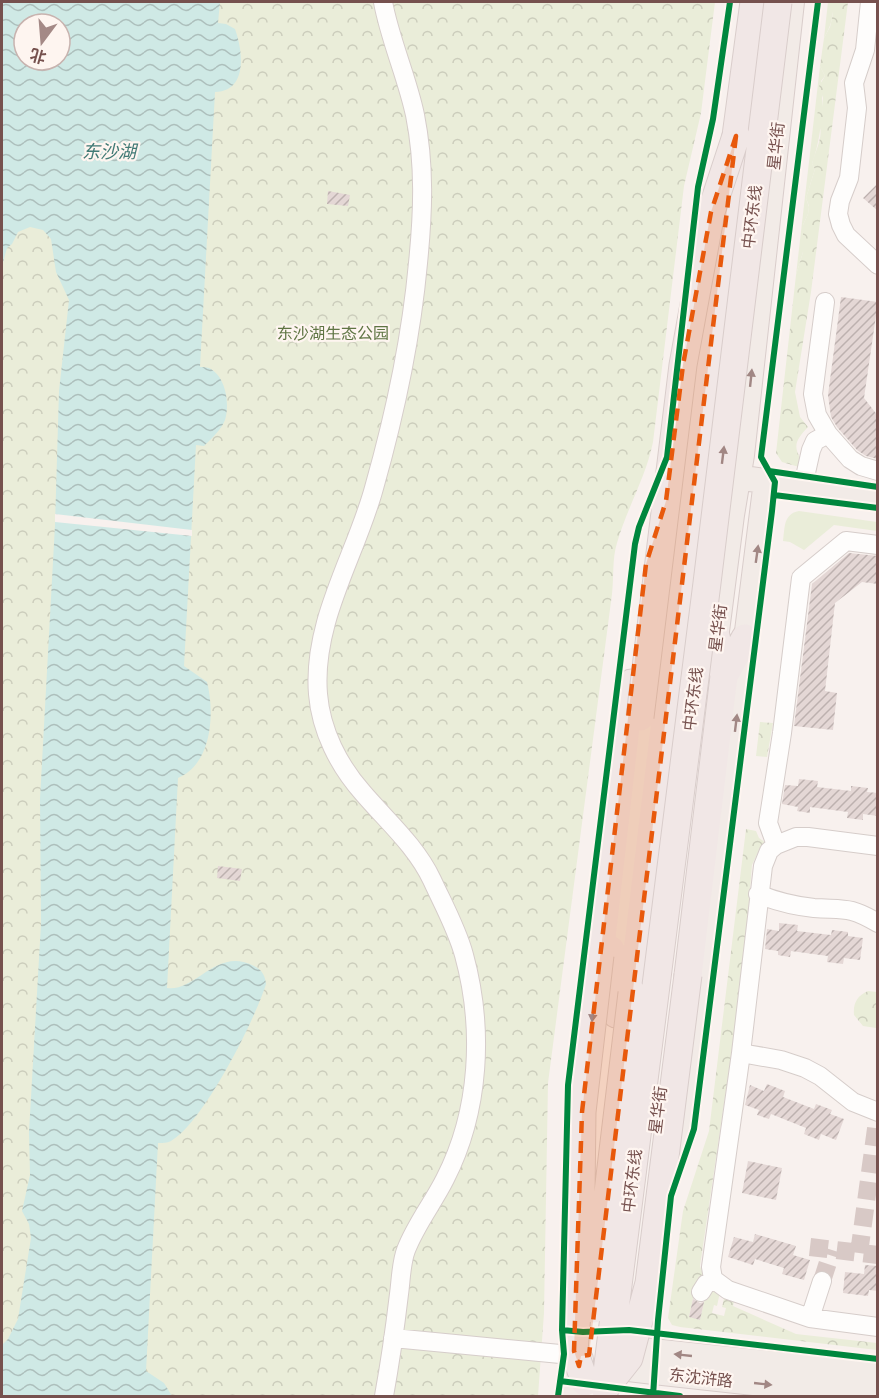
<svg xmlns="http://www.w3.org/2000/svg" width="879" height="1398" viewBox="0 0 879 1398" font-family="'Space Grotesk','Noto Sans SC',sans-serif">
	<defs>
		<pattern id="forest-crowns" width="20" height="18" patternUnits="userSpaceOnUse" patternTransform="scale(1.5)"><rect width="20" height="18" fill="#eaedd9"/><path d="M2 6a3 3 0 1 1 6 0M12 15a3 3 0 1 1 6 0" fill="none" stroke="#cccdbc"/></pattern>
		<pattern id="water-waves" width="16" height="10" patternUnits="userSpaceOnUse" patternTransform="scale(1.5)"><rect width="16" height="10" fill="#cfe9e5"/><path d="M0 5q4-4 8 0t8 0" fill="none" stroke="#adbfbc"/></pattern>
		<pattern id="building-hatch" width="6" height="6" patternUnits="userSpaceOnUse" patternTransform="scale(1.5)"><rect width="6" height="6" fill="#e4d7d5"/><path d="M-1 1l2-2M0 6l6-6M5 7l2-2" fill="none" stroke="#bdb1af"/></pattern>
	</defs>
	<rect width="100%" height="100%" fill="#f8f1ee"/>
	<path fill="#eaedd9" d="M828,2H833C834,16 831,26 824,38Z
		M820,66L825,76L821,81C824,108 821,138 812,164L815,169L806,198L809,207L808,214L803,225V252L796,275Z
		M799,511L877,522V531L834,525L804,550L790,542L783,541C785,528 783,514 799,511Z"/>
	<path fill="url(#forest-crowns)" fill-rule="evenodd" d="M2,2H715L701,113L684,186L653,442C646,477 627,508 617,543C612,559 614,577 612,594L548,1083L544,1313L538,1396H2ZM24,24H60V60H24Z
		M833,2H848L811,292L795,392L800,417L808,427C797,439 792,445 801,459L799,467L782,462L776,453L796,275L803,252V225L808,214L809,206L806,198L815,169L812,164C814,154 823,138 820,128C818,125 816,123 815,119L819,109L822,107L823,98L819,86L825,76L820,66L824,38L830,27L833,14Z
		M760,722L773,723L767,757L756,756Z
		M746,829L756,831L759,838L766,843L760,848L752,865L743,976L700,1266L704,1277L695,1290L689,1317L700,1319L706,1294L711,1287L720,1292L717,1306L714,1305L712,1313L724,1316L726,1308L722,1307L725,1294L735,1297L733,1306L796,1334L877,1343V1350L680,1327L672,1325L668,1318L683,1211L709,1131Z
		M868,991L877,992L878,1028H876L863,1026L854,1015C853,1003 857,996 868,991Z"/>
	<path fill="url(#water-waves)" fill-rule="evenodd" d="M2,2H220L218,23L226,24L235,29C243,51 248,91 215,92L200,367C203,367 206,367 209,368C226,376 230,404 225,420C221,430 212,438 204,446L196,445L184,666L207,682C215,713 212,764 178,778L167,988C196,992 217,946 254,966C262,970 265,975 266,984C255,1020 203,1123 171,1141C167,1143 163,1143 158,1143L146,1371L164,1383L172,1396H2V1345L8,1339L18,1319L31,1238L29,1224L22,1211L30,1175L29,1132L41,924L40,799L55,525L59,391L69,300L56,272L51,239L43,230L30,227L18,232L12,244L7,248L2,266ZM24,24H60V60H24Z"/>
	<path fill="#f8f1ee" d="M55,514L192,530V536L55,522Z"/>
	<path fill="url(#building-hatch)" d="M878,183V211L863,198Z
		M328,191L350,195L348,206L327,204Z
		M841,297L878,302L864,398L878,416V459L866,456L857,450L837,427L831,417L828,395Z
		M849,553L878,556V584L862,582L835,603L825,691L837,693L833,730L794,726L812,584Z
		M799,779L818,781L817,787L851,791V786L868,788L867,792L878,793V816L863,814V820L847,818L848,812L810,807V813L797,811L798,807L782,804L785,785L798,786Z
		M218,866L242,869L240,881L217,878Z
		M779,923L798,925L797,931L831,935L832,930L848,932V936L863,938L860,960L844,958L843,964L827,962L828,956L791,951L790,957L778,955V951L765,949L767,929L779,931Z
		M767,1084L785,1091L783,1097L814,1109L816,1104L832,1110L830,1114L844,1119L836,1140L821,1134L819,1140L804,1134L806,1128L771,1114L769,1119L757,1115L759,1110L745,1105L750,1085L764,1091Z
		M748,1161L782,1168L776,1200L742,1193Z
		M755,1234L796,1246L793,1255L810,1260L804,1280L782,1274L784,1268L755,1259L753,1265L728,1257L734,1237L753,1242Z
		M865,1265L878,1266V1291L869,1290L868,1296L843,1293L845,1272L864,1274Z
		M693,1299L700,1303L704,1302L700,1320L689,1317Z"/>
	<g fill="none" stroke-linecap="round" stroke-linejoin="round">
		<path stroke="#d8c9c6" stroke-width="18" stroke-dasharray="18 9" stroke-linecap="butt" d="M810,1247L878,1255
			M859,1253L878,1114
			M822,1281L832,1250"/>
		<g stroke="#d6cdca" stroke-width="20">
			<path id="minor" d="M383,2C390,40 407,77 415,115C425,165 423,213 418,263C411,340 395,414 374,488C356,555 312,621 318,694C321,731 339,766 363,793C387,821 416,846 432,880C443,904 457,929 464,955C484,1028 480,1111 445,1179C433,1203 416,1224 406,1250C401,1263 401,1280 399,1294C395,1328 390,1363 384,1396
				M870,2L865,50L854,83L857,108L849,178L840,201L838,214L841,225L846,235L878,265
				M825,302L813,394L817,415L828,434L850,459L861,466L878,471
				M803,486L811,450L815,441L828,434
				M776,845L768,823L782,733L801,578L846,541L878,545
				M878,846L808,837H796L776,845L769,851L763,866L741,1053L711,1267L713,1279L728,1290L810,1318L878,1327
				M758,894C775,901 795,906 814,908C845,910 849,906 878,923
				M741,1053L781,1060L805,1068L820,1076L853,1102L878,1112
				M701,1292L706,1284L713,1279
				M810,1318L822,1281
				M393,1338L581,1356"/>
		</g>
		<g stroke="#d9cdcb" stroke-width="26">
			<path id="major" d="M750,479L878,496
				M714,654L732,515L742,455L792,2
				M620,978L654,694
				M665,1175L676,1155L684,1129L766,481
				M613,1350L624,1348L878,1375
				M606,1364L620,1368L654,1372L869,1396
				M574,1396L581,1359"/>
		</g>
		<g stroke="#d9cdcb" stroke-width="29">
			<path id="highway" d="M724,676L745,638
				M611,950L608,973L616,1014
				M600,955L631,683
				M688,975L724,676L716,636
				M632,993L736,136L754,2"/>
		</g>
		<use href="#minor" stroke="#fefdfc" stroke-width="18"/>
		<use href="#major" stroke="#f2ebe7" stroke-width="24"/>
		<use href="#highway" stroke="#f1e7e6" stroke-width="27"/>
		<g stroke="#d9cdcb" stroke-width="29" stroke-linecap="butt">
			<path id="highway-bridge" d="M640,717L683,365L711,212L736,136
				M594,1309L632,993
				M585,1382L574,1351L580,1276L582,1112L600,955
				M606,1387L629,1358L649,1283L688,975
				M605,1388L707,583L778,2"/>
		</g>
		<use href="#highway-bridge" stroke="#f1e7e6" stroke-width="27"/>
		<g stroke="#fef5f0" stroke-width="10">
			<path id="cycleway" d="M769,471L878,487
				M774,495L878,508
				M562,1330L583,1332L629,1330L878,1359
				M560,1381L680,1396
				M558,1396L564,1354L562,1330L568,1085L635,544L639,527L667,457L698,187L713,119L730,2
				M653,1396L658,1320L671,1196L694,1129L772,511L775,482L761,457L818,2"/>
		</g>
		<use href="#cycleway" stroke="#00873e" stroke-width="6"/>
	</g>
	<defs><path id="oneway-solid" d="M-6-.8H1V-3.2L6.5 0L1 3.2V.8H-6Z" transform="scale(1.5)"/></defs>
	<g fill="#a18784">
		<use href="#oneway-solid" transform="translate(751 378) rotate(-84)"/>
		<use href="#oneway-solid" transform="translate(757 554) rotate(-82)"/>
		<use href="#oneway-solid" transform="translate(736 723) rotate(-83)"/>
		<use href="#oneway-solid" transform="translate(683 1355) rotate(-174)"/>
		<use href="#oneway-solid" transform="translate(763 1384) rotate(6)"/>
	</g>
	<g fill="#a18683">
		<use href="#oneway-solid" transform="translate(723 455) rotate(-83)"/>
		<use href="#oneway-solid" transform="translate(593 1013) rotate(97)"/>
	</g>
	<path fill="#e8590c" fill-opacity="0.2" stroke="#e8590c" stroke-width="4.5" stroke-dasharray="12 8" stroke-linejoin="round" d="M736,136L589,1355L581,1356L579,1366L574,1351L582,1112L646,564L666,501L683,365L711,212Z"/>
	<g text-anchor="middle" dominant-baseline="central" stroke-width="4.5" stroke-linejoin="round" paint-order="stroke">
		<g font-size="16" fill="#76514e" stroke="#fef5f0">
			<text transform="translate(776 146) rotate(-84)">星华街</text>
			<text transform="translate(752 217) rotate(-83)">中环东线</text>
			<text transform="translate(718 628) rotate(-83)">星华街</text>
			<text transform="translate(693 699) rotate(-83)">中环东线</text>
			<text transform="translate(658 1110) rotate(-83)">星华街</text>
			<text transform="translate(632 1181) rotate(-83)">中环东线</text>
			<text transform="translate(701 1378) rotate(6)">东沈浒路</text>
		</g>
		<g font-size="16" fill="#5f7543" stroke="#fef5f0">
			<text x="333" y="333">东沙湖生态公园</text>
		</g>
		<g font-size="18" font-style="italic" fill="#417a75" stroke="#fef5f0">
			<text x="109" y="151">东沙湖</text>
		</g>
	</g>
	<rect width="879" height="1398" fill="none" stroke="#76514e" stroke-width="6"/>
	<g transform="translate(42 42) rotate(196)"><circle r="28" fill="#fef5f0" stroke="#c8b3af" stroke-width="1.5"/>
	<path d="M0-4.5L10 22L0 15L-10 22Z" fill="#a48986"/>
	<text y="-9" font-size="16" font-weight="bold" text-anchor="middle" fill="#76514e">北</text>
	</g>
</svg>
